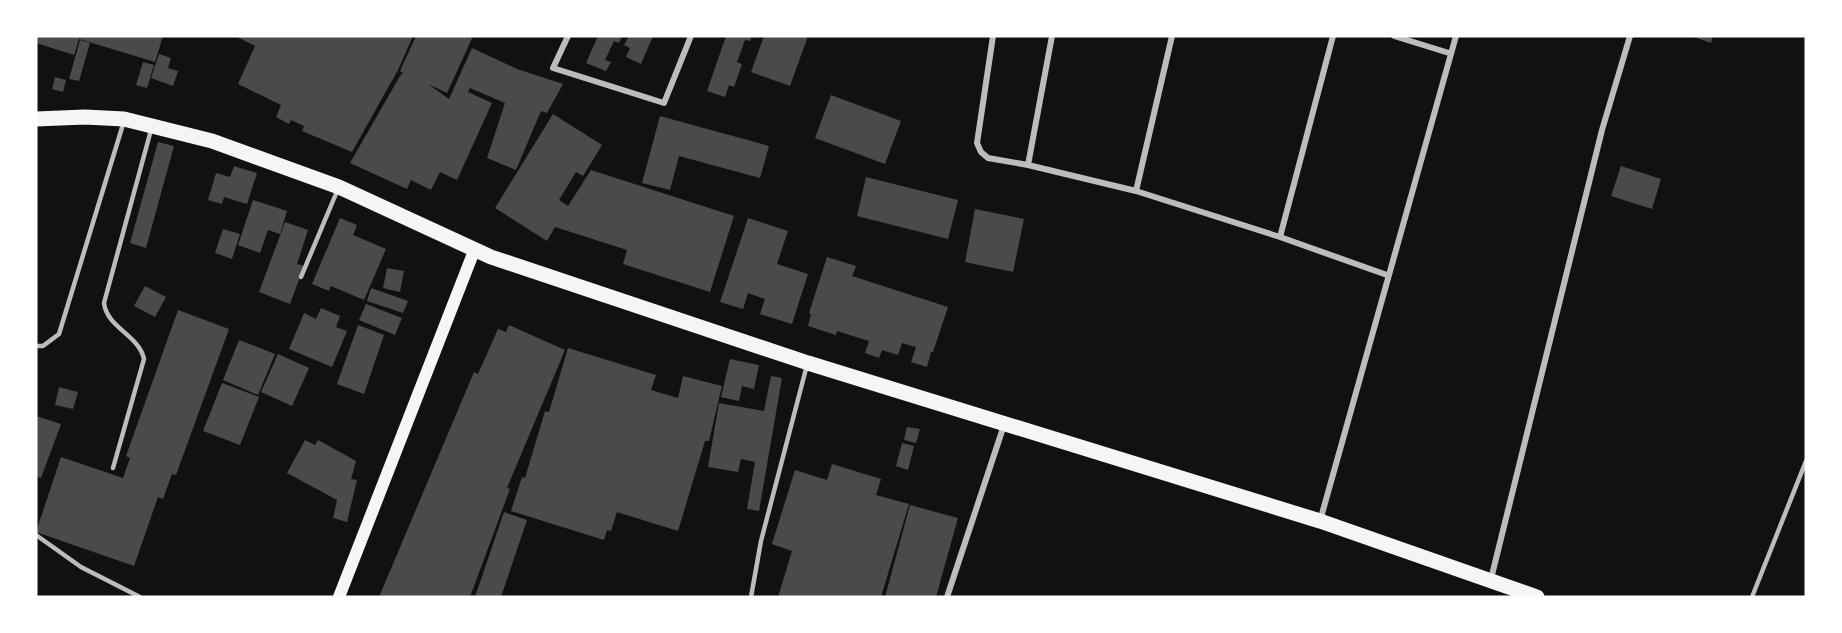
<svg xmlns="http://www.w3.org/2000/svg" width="1842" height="633" viewBox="0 0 1842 633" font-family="'Source Sans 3',sans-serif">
	<rect width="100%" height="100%" fill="#111"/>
	<path fill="#4a4a4a" d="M36,36H163L155,62L79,39L74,55L36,43Z
		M235,36H413L398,70L352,152L302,131L304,126L291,120L289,124L276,117L281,105L238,84L255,46Z
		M416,36H473L447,93L428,84L449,99L472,48L517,69L563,84L547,113L541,111L516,170L487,158L505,103L470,88L468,92L492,103L457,180L440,172L431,190L411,180L407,189L350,163L400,76L403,73L400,71Z
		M598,36H622L619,43L614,41L605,60L611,62L606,71L586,63Z
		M629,36H653L641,64L626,57L630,48L624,45Z
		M726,36H752L750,41L745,40L737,62L742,64L734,87L729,85L725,97L707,91Z
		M764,36H808L790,86L751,72Z
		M1691,36H1713L1711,43Z
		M80,40L90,43L79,81L69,79Z
		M159,54L171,58L168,68L178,71L173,86L151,78Z
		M143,62L154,65L147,88L136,85Z
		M55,77L66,80L63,92L52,89Z
		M831,95L901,121L885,164L815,138Z
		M553,114L602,145L583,176L576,172L559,200L568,206L591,170L734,216L710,292L623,264L627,250L555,227L547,241L495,208Z
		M660,116L769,146L760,178L679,156L670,190L642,183Z
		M158,142L174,146L146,248L130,243Z
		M234,166L257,173L247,204L224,197L222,204L208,200L216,173L230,177Z
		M1621,166L1661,179L1652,209L1611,196Z
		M866,177L958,200L948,239L857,216Z
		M253,200L287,211L280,234L268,230L260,253L238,245Z
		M975,209L1024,219L1013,272L965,262Z
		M340,218L357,225L353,235L386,249L364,300L331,286L329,291L312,284Z
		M748,218L788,231L777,264L808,274L792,324L760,314L765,299L748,293L743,309L720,302Z
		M285,222L308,230L297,264L304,266L290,304L259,292Z
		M223,229L240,234L232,259L215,253Z
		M827,257L856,266L852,276L948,307L933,352H931L927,367L911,362L916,347L902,343L898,355L882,350L879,358L865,353L869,341L837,331L836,335L808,326L811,314L809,313Z
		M387,268L404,271L400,292L383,288Z
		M145,286L166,297L155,317L134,306Z
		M371,288L408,301L403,313L367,301Z
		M366,304L402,318L395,335L359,320Z
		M321,308L340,316L336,327L347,331L332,367L289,349L304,313L316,319Z
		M178,310L229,329L176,475L172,474L163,499L158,497L134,566L36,532L61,457L123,478L130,458L126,456Z
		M358,325L384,335L364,394L337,384Z
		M509,325L565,350L507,488L510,489L470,597H379L474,372L478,374L498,329L506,332Z
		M239,340L275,354L258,395L223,380Z
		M568,348L656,375L651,390L678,398L683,376L722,386L709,441H705L678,531L617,512L611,531L607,530L604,540L511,511L522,477L525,478L545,411L549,412Z
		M278,354L309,368L292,406L261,392Z
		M730,359L759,365L754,389L742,386L739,401L721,397Z
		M771,376L782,378L759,511L747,509L755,462L741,459L738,472L708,467L719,403L764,411Z
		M222,383L259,397L240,445L203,431Z
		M59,387L78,392L73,409L55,405Z
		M36,416L61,424L41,478L36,476Z
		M907,427L920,429L916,443L904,440Z
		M305,440L315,445L318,440L356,461L351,479L357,480L347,522L333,518L337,500L287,473Z
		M902,443L914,446L908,470L896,466Z
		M832,464L881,479L876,495L909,504L881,597H778L792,551L772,544L795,470L827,480Z
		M910,505L958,518L936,597H885Z
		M504,512L527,520L501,597H475Z"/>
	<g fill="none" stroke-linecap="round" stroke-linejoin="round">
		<path stroke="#bcbcbc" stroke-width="4.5" d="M301,277L338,189
			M36,346H43L59,334L124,121
			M113,468L144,359C139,335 107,328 104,303L151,130
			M36,535L81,567L140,597
			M751,597L761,541L807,365
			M1752,597L1806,461"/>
		<path stroke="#bcbcbc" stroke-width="6" d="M568,36L553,68L664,103L691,36
			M993,36L977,143L981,152L988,158L1028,165L1136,191L1280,237L1387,275
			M1394,36L1449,53
			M1028,165L1052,36
			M1136,191L1172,36
			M1280,237L1333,36
			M1320,521L1456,36
			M1491,579L1602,130L1630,36
			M947,597L1004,425"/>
		<path stroke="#f5f5f5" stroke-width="12" d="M339,597L474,251"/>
		<path stroke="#f5f5f5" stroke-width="15" d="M36,119L85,117L124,119L212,141L339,187L491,257L808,363L1320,521L1537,597"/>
	</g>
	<rect width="1842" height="633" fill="none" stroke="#ffffff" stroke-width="75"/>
</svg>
